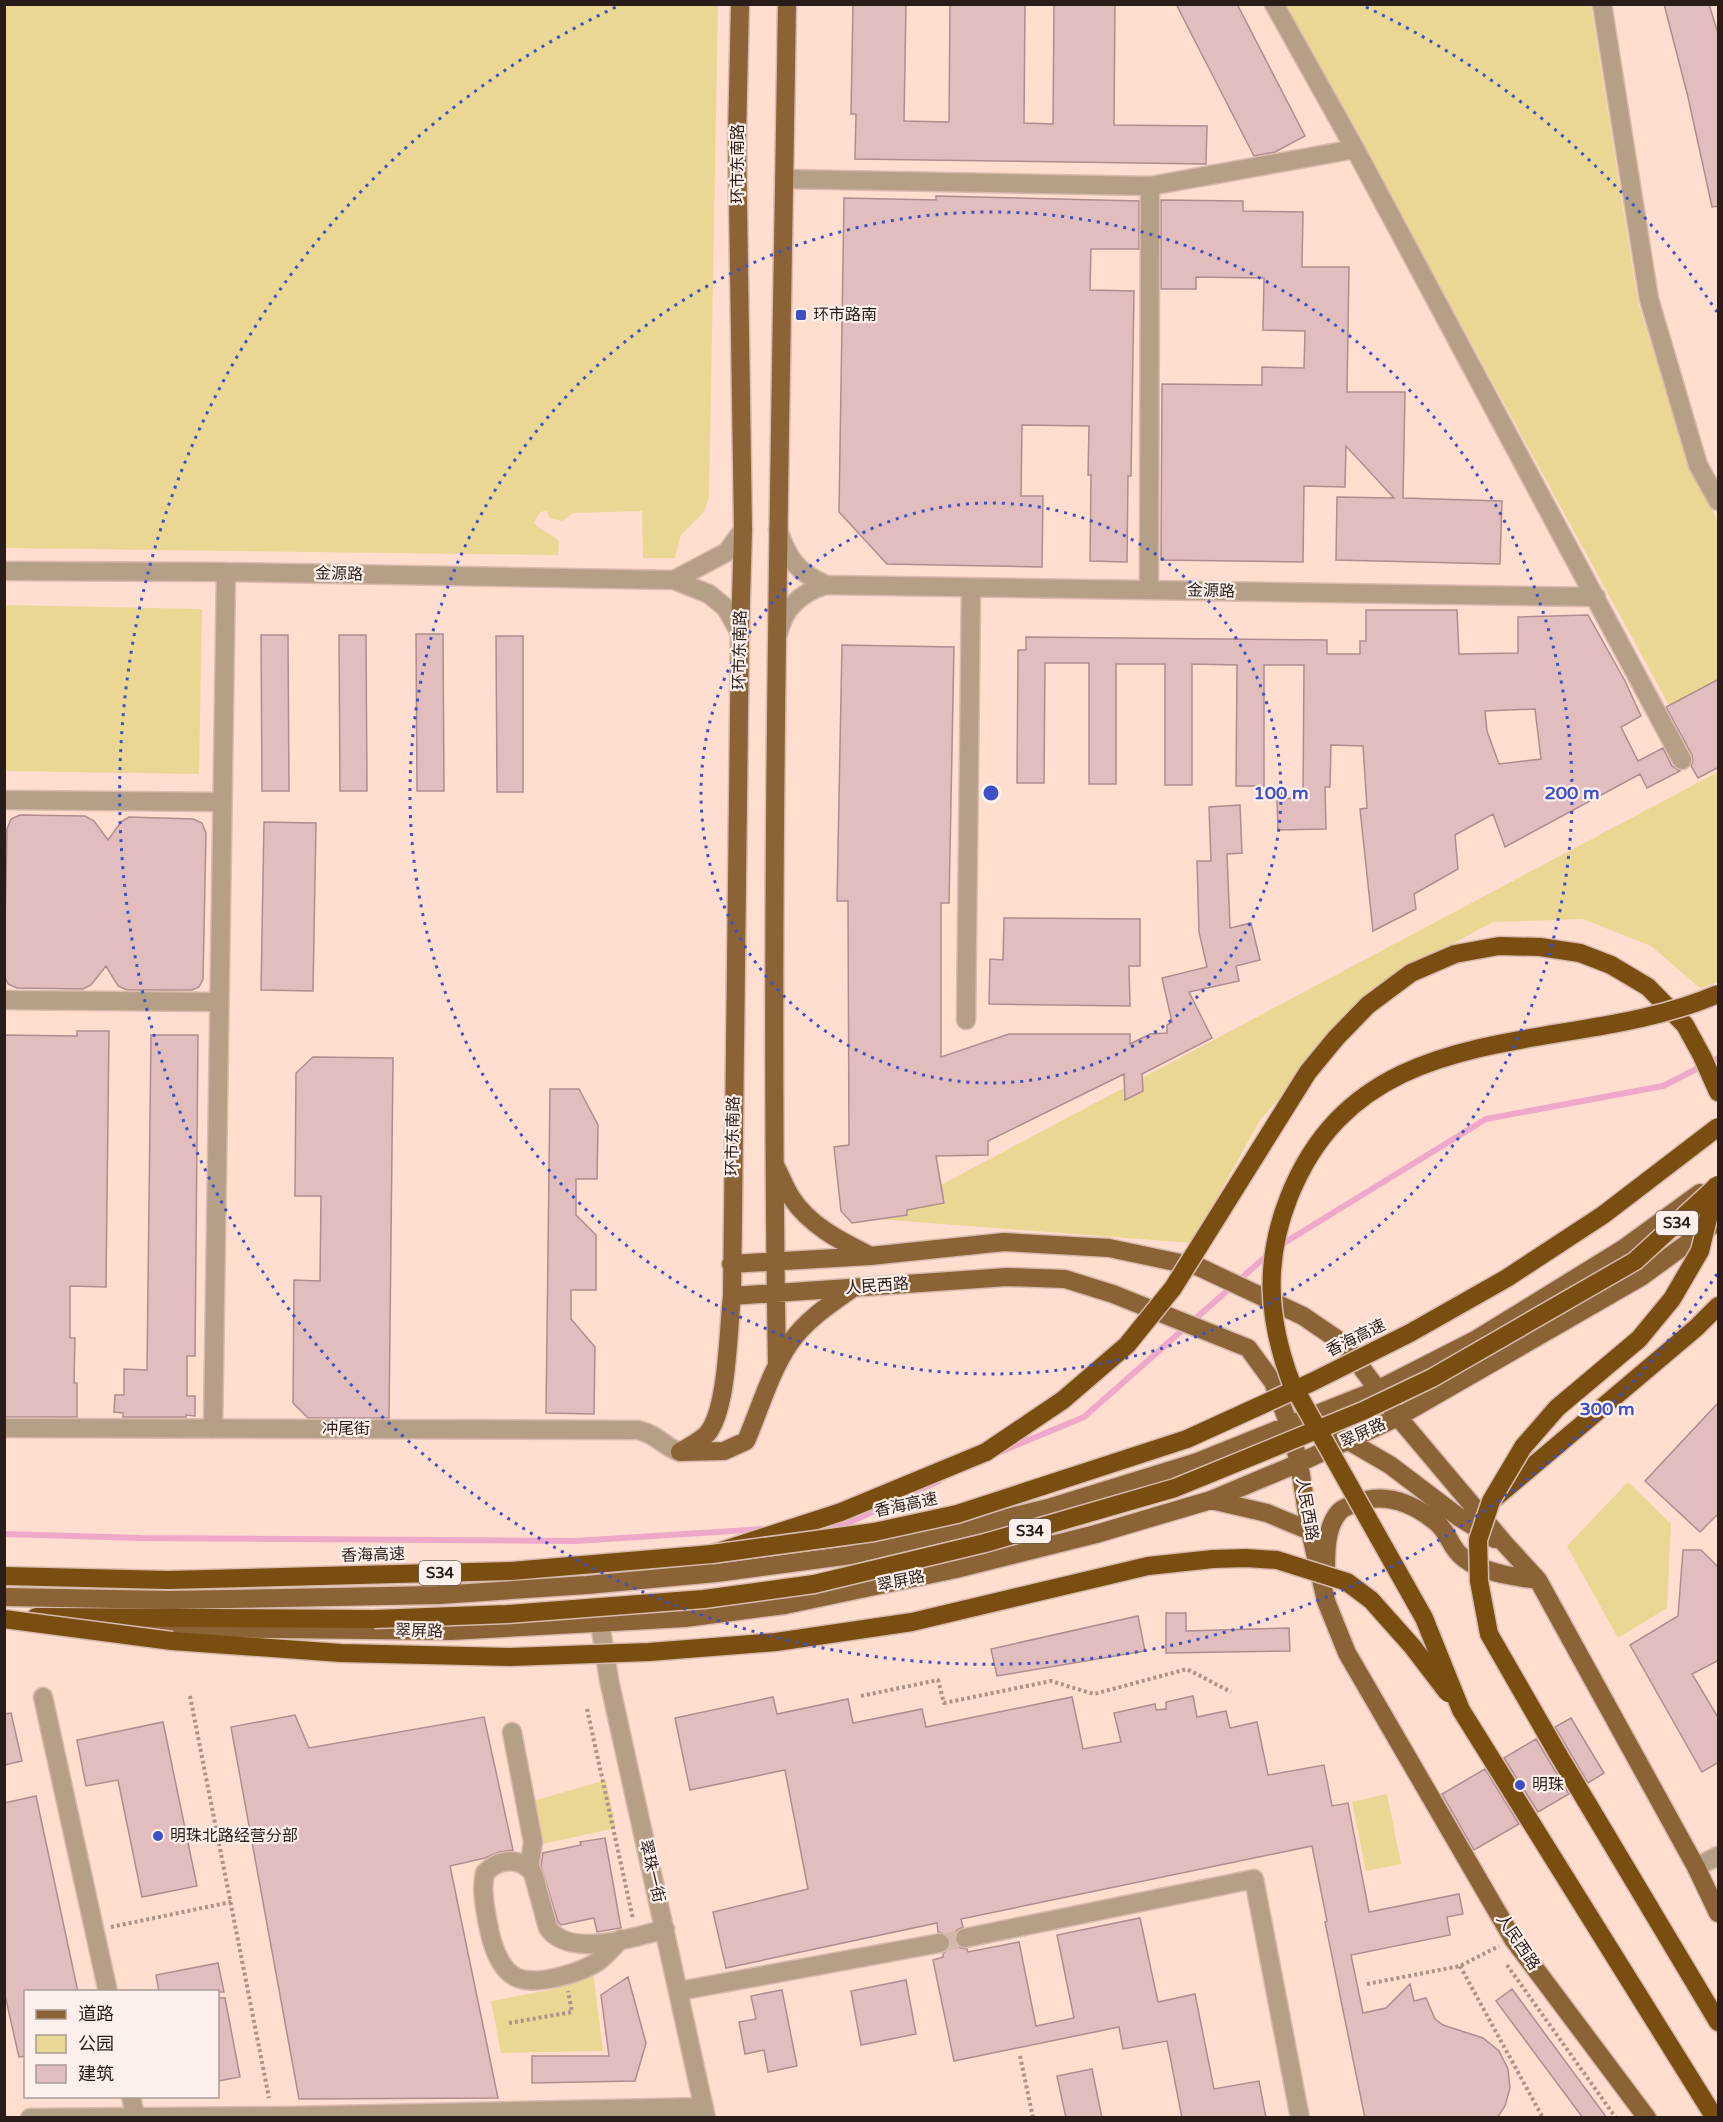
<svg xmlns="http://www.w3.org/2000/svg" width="1723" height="2122" viewBox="0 0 1723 2122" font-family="'Varela Round','Noto Sans SC',sans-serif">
	<rect width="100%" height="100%" fill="#ffddcf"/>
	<path fill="#ead793" d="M5,4L718,5L709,497L704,512L681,535L675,558H643L642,511L573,513L562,521L550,518L546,511L540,512L534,523C542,532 551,533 559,541L558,555L5,548Z
		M1286,5H1591L1638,302L1690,468L1718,521V707L1685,734Z
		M5,605L202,609L199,774L5,771Z
		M1718,772V982L1700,988L1651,946L1583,919L1493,922L1385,980L1260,1120L1192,1243L877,1219Z
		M1628,1482L1671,1524L1667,1608L1618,1638L1567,1546Z
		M606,1780L616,1828L542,1844L533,1801Z
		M1387,1794L1401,1864L1366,1871L1352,1802Z
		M593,1972L603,2051L501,2053L491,2001L555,1989Z"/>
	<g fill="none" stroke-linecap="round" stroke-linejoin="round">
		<path stroke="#efa8ca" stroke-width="6" d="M1279,1246L1486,1119L1663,1086L1718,1058
			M1000,1452L1084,1417L1271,1252
			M824,1526L846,1524L939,1481
			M4,1534L141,1538L575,1541L765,1529"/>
	</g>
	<path fill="#e2bdbe" stroke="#af8c8e" stroke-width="1.5" fill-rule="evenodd" d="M853,4H906L904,121L949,122L950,4H1025L1024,123L1053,124L1054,4H1115L1114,125L1207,126L1206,164L855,159L856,114H851Z
		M1176,4H1237L1305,136L1275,152L1254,156Z
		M1664,4H1709L1719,37V206L1712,207L1688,97Z
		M936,196L1139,201V249H1091L1090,290L1134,291L1131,476H1128L1127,562L1090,561L1091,475H1088L1089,426L1022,425L1021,496H1043L1042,567L887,564L839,512L844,198L936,200Z
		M1161,200L1243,201V211L1303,212L1302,267H1349L1347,392H1405L1403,498L1502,501L1500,564L1336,560L1337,497L1394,498L1346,446L1345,487L1304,486L1303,562L1161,560L1162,384L1262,385V367L1304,368L1305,331L1263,330L1264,278L1196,277V289H1161Z
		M1366,610H1457L1459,654L1518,653V617L1588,615L1625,681L1641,716L1621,727L1638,761L1663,748L1672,766L1680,771L1647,788L1640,774L1505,847L1493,814L1455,835L1458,869L1414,894L1416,909L1373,931L1360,809L1367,808L1363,746L1331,745L1330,787H1325L1326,829L1278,830L1277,799L1303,798L1304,665H1264V786H1236L1237,665L1192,664V785H1165V664H1116V784H1089V663H1045L1044,783H1017L1018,650H1026V637L1327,640V654H1360V641H1366ZM1535,709L1541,759L1499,764L1487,731L1485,711Z
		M416,634H443L444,791H417Z
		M261,635H288L289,791H262Z
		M339,635H366L367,791H340Z
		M496,636H523V792H497Z
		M842,645L954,647L949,903H941V1057L1009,1034H1130V1044L1150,1034L1167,1033V1025L1172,1022L1162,978L1207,967L1199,932L1197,861H1211L1209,807L1240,805L1242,853L1227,854L1230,928L1251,923L1260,960L1236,966L1239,981L1189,992L1212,1038L1142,1074L1143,1091L1125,1100L1124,1074L988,1141V1155L936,1156L944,1203L907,1210V1215L852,1223L841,1211L834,1147L849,1145L848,901H837Z
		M1719,679V767L1698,778L1691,766L1693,761L1692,755L1666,707Z
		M20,815L85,816L94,821L108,840L121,822L129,817L193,819L202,823L206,833L203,979L199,987L192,990H127L118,986L106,966L91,985L83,989L17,988L8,984L4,975L7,829L11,819Z
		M264,822L316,823L313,991L261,990Z
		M1004,918L1140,919V966H1129L1130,1006L989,1004L990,959L1003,960Z
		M77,1031H109L106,1287L70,1286V1338H75L74,1383H77V1417H4V1035L77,1036Z
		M151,1035H198L195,1356H187V1396H195V1416L186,1415V1417H123V1413L114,1412L115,1395H124V1369L147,1370Z
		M313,1057L393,1058L389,1418H308L293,1403L294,1280L320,1281L321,1196H295L296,1073Z
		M550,1089H579L598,1125L597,1179H576V1215L596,1235V1290H571V1319L595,1347L594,1414L546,1413Z
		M1719,1402V1513L1700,1532L1645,1481Z
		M1683,1550H1701L1719,1568V1660L1692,1674L1719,1719V1762L1702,1772L1630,1645L1678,1616Z
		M1166,1613H1186V1631L1289,1628L1290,1651L1166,1653Z
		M1138,1616L1145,1651L997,1676L991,1649Z
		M1193,1696L1197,1717L1226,1711L1230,1728L1257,1722L1268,1775L1324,1765L1332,1806L1348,1803L1369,1912L1459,1894L1463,1914L1447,1917L1450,1935L1351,1955L1363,2013L1386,2008L1410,1984L1414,2001L1426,1998L1435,2019L1443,2025L1483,2038L1499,2051L1508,2069L1510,2088L1505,2106L1497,2118H1365L1325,1922L1327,1921L1312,1846L961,1919L963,1927L957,1930L954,1935L956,1945L961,1948L967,1949L968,1952L1019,1942L1036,2026L1074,2018L1057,1935L1140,1918L1158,2002L1195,1994L1214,2089L1259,2081L1266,2118H1182L1167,2041L1123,2049L1119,2027L954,2061L933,1960L943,1957V1954L950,1947L951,1942L948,1935L938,1932L937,1923L726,1968L713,1912L808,1889L785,1770L690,1790L675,1718L773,1697L777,1714L848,1699L853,1723L922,1709L926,1727L1072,1697L1083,1749L1121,1742L1114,1713L1155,1704L1156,1710L1166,1709V1702Z
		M11,1713L22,1761L4,1765V1714Z
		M295,1715L309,1748L484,1717L513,1850L499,1852L485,1858L450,1866L498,2098L299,2099L231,1727Z
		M1571,1718L1604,1773L1588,1783L1555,1727Z
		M163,1722L197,1886L142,1897L118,1780L86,1786L77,1740Z
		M1536,1739L1569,1794L1538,1812L1504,1758Z
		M1485,1769L1519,1824L1474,1850L1442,1794Z
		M36,1796L78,1992H26V2056L19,2057L4,1991V1803Z
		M605,1838L621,1928L597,1932L594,1918L561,1925L558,1922L541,1866L543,1853L581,1845L580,1842Z
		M218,1963L224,1992H159L156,1975Z
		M628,1977L646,2043L635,2081L532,2083V2056H609L601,1995Z
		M906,1980L916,2034L861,2045L851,1991Z
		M1512,1989L1607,2118H1583L1496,2001Z
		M782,1990L797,2066L768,2072L764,2050L745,2054L739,2022L756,2019L751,1996Z
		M218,1998H225L240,2077L218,2081Z
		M1092,2069L1102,2118H1066L1057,2076Z"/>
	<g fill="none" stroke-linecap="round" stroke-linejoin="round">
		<path stroke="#d4b7ab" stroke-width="18" stroke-dasharray="18 9" stroke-linecap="butt" d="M940,1943L965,1938"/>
		<g stroke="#d9baae" stroke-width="21">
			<path id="minor" d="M1274,4L1355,149L1682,760
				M1602,4L1649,299L1698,465L1718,501
				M784,179L1150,186
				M4,571L226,572L674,580L709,594L726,608L740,633
				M674,580L727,552L743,530
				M826,585L1596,597
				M1149,590L1150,186L1355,149
				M778,634C784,608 800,593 826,585C797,572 788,559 778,530
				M4,800L222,802
				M4,1000L219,1002
				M966,1020L971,588
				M4,1428L638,1430C659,1435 662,1446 680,1452
				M213,1429L226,572
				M600,1623L609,1680L706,2118
				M43,1697L108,1992
				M512,1732L533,1842L529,1868
				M1696,1867L1718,1856
				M965,1938L1254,1879L1300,2118
				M621,1939C615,1945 608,1953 601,1959C585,1972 538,1986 518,1978C499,1971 491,1941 488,1924C485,1908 481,1889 485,1873C499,1858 520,1857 533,1873L548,1928C570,1959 635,1937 665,1929
				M679,1991L940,1943
				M131,2096L135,2116
				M30,2118L292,2116L704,2107"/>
		</g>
		<g stroke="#d9baae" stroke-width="21">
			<path id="major" d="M776,1167C781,1177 785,1187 791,1197C809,1225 840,1241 869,1255
				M731,1264L870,1256L1004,1242L1109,1248L1199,1267L1303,1316L1344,1344L1398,1417L1505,1544L1538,1580L1696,1867L1718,1913
				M732,1296L1007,1277L1065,1279L1113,1294L1248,1348L1273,1382L1289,1425L1299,1463L1310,1531L1326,1601L1347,1653L1513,1939L1647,2118
				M777,1366C769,912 780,458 787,4
				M1340,1438L1347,1440L1390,1465L1460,1518L1495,1539
				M680,1452C688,1447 700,1441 707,1434C728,1410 728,1329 732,1296L740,633L743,530L737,137L740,4
				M680,1452L724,1451L746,1441C760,1409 770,1372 790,1343C806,1320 830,1304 853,1288
				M1211,1500L1267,1513L1310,1531
				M1326,1569C1326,1551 1326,1527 1339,1512C1341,1509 1346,1507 1351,1505C1381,1491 1410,1501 1436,1522C1451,1534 1449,1551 1471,1563C1492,1574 1516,1577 1538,1580
				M4,1597L169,1600L439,1595L587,1585L716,1573L851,1555L1048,1508L1197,1462L1377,1390L1477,1339L1623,1249L1700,1193
				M114,1627L451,1631L685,1618L785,1605L956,1569L1096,1534L1211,1500L1299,1463L1398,1417L1641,1277L1718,1221"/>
		</g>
		<g stroke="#d9baae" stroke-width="21">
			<path id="highway" d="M1611,965L1648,987L1685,1025L1702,1056L1718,1092
				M1495,1498L1696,1328L1718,1306
				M4,1576L168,1580L511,1571L712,1554L841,1512L986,1452
				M36,1617L374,1619
				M172,1641L341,1653L510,1657
				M1461,1710L1715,2118
				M1558,1754L1718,2022"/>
		</g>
		<path stroke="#ac9288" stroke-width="4" stroke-dasharray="3 3" stroke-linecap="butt" d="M190,1696L269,2098
			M861,1696L938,1680L944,1703L1051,1681L1094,1694L1187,1669L1231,1692
			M587,1709L633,1919
			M111,1927L231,1902
			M1507,1965L1616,2118
			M1460,1966L1543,2118
			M1367,1984L1460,1966L1499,1946
			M509,2023L572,2012L568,1991
			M1020,2056L1033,2118"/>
		<use href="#minor" stroke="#b59f87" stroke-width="18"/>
		<use href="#major" stroke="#8b6336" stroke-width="18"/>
		<use href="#highway" stroke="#7a4d11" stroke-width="18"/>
		<g stroke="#d9baae" stroke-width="21" stroke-linecap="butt">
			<path id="highway-bridge" d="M986,1452L1063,1400L1127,1345L1173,1288L1308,1072L1336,1038L1368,1005L1411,973L1455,954L1499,946L1540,947L1580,953L1611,965
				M712,1554L874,1532L957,1514L1187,1439L1312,1382L1410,1333L1507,1278L1603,1215L1718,1127
				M4,1619L172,1641
				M374,1619L507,1614L704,1599L814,1584L985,1543L1175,1488L1363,1411L1432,1378L1635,1261L1718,1185
				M510,1657L649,1652L776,1642L912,1622L1148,1566L1213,1559L1246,1558L1277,1560L1347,1582L1371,1600L1412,1646L1448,1693
				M1461,1710L1424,1618L1291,1382C1267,1318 1264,1260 1289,1197C1364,1008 1568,1059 1718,994
				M1558,1754L1489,1634L1479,1581L1478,1540L1491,1501L1523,1447L1557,1408L1639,1339L1672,1299L1700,1251L1716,1186"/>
		</g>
		<use href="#highway-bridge" stroke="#7a4d11" stroke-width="18"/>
	</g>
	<g fill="none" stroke="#3d51c4" stroke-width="3" stroke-dasharray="3 6">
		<circle cx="991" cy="793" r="290"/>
		<circle cx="991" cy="793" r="581"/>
		<path d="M1717 1274A871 871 0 1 1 616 7M1366 7A871 871 0 0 1 1717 312"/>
	</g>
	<g fill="#3d51c4" stroke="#fdefe9" stroke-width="2">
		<rect x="795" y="309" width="12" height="12" rx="3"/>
		<circle cx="1520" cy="1785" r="6"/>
		<circle cx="158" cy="1836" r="6"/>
	</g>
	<g text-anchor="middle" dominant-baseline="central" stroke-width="4.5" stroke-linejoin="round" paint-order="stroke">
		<g fill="#fdefe9" stroke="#695c57" stroke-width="1.5">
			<rect x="1656" y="1211" width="42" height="24" rx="4.5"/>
			<rect x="1009" y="1519" width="42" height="24" rx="4.5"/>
			<rect x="419" y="1561" width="42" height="24" rx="4.5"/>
		</g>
		<g font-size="15" font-weight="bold" fill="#2a1d19">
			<text x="1677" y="1223">S34</text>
			<text x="1030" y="1531">S34</text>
			<text x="440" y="1573">S34</text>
		</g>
		<g font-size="16" fill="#2a1d19" stroke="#fdefe9">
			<text transform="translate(738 164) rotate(-90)">环市东南路</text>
			<text transform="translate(339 574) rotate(1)">金源路</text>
			<text transform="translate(1211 591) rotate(1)">金源路</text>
			<text transform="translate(740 650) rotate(-89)">环市东南路</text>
			<text transform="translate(733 1136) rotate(-89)">环市东南路</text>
			<text transform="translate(877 1286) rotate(-4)">人民西路</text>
			<text transform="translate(1356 1338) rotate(-26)">香海高速</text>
			<text x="346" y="1429">冲尾街</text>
			<text transform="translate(1363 1433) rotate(-25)">翠屏路</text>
			<text transform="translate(906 1505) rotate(-12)">香海高速</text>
			<text transform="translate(1307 1509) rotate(80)">人民西路</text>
			<text transform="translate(373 1555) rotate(-2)">香海高速</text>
			<text transform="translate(901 1581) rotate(-12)">翠屏路</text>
			<text transform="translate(419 1631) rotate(1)">翠屏路</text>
			<text transform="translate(652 1871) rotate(77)">翠珠一街</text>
			<text transform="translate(1518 1942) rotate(56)">人民西路</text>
		</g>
		<g font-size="16" fill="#2a1d19" stroke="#fdefe9" text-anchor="start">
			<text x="813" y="315">环市路南</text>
			<text x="1532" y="1785">明珠</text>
			<text x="170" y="1836">明珠北路经营分部</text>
		</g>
	</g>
	<circle cx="991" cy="793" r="9" fill="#3d51c4" stroke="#fdefe9" stroke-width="3"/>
	<g font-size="18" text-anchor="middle" font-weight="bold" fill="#3d51c4" stroke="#fdefe9" stroke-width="4.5" stroke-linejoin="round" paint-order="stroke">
		<text x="1281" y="799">100 m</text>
		<text x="1572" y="799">200 m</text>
		<text x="1607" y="1415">300 m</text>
	</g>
	<rect width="1723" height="2122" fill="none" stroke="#2a1d19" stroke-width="12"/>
	<rect x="24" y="1990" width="195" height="108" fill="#fdefe9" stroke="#a99b96" stroke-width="1.5"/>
	<rect x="36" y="2010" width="30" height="9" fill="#8b6336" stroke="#a99b96" stroke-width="1.5"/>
	<text x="78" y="2020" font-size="18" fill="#2a1d19">道路</text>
	<rect x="36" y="2035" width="30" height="18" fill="#ead793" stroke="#a99b96" stroke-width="1.5"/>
	<text x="78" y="2050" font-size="18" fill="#2a1d19">公园</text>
	<rect x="36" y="2065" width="30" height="18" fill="#e2bdbe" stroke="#a99b96" stroke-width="1.5"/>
	<text x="78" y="2080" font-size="18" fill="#2a1d19">建筑</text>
</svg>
